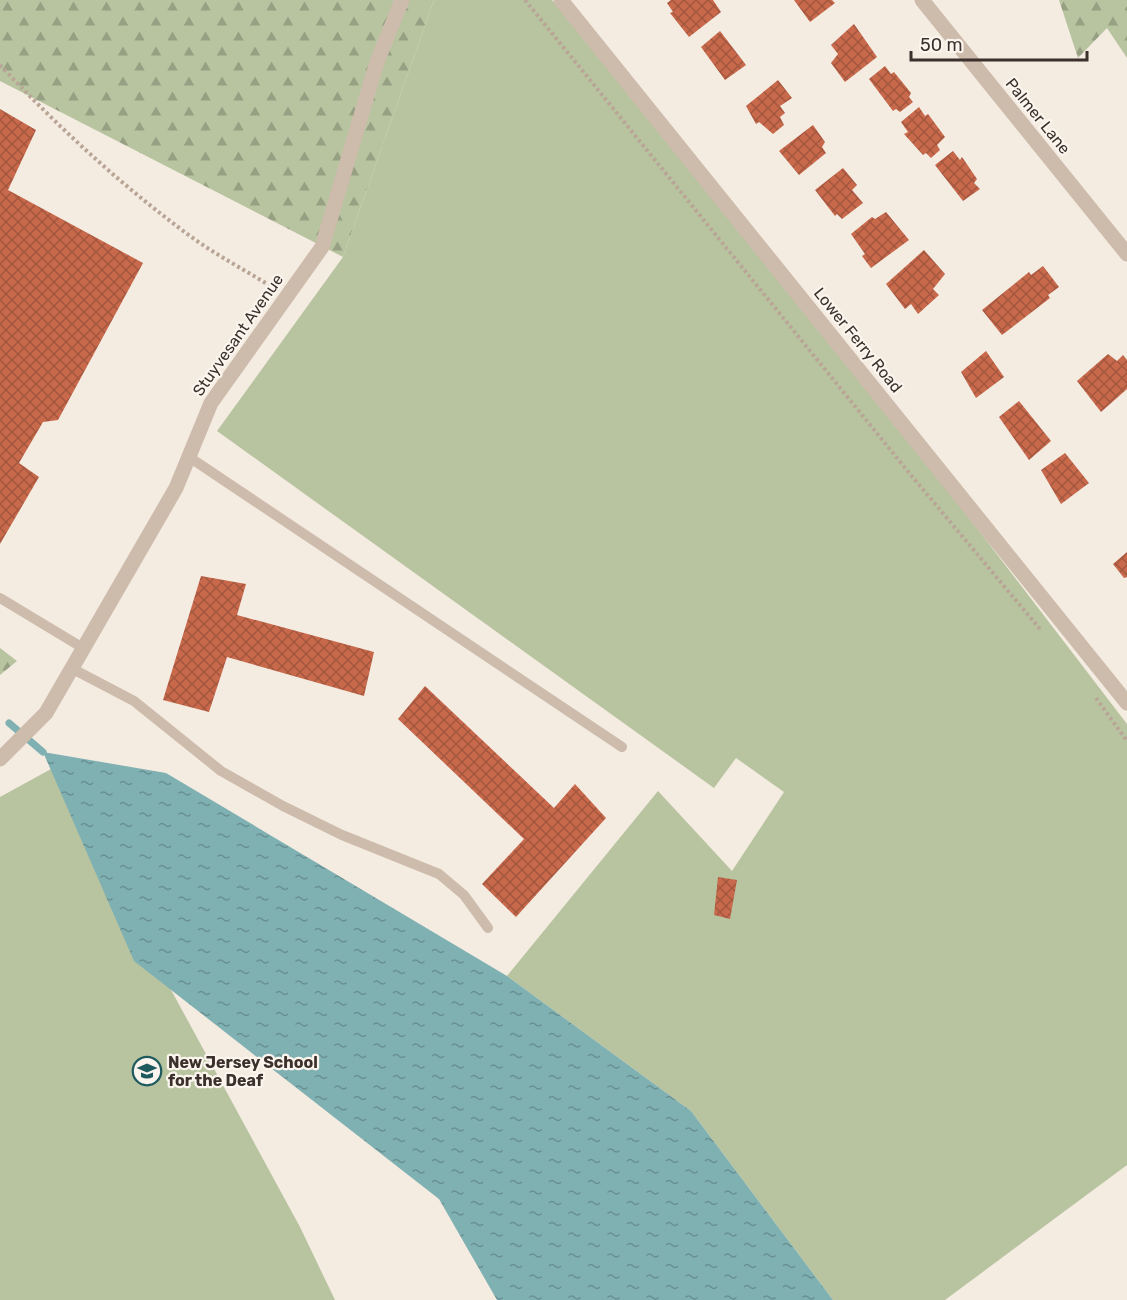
<svg xmlns="http://www.w3.org/2000/svg" width="1127" height="1300" viewBox="0 0 1127 1300" font-family="Rubik,sans-serif">
	<defs>
		<pattern id="forest-firs" width="22" height="20" patternUnits="userSpaceOnUse" patternTransform="scale(1.5)"><rect width="22" height="20" fill="#b8c4a0"/><path d="M5 1l3.5 6h-7zM16 11l3.5 6h-7z" fill="#97a083"/></pattern>
		<pattern id="water-ripples" width="26" height="14" patternUnits="userSpaceOnUse" patternTransform="scale(1.5)"><rect width="26" height="14" fill="#7fb0b2"/><path d="M2 4q2-2 4 0t4 0M15 11q2-2 4 0t4 0" fill="none" stroke="#699091"/></pattern>
		<pattern id="building-cross-hatch" width="8" height="8" patternUnits="userSpaceOnUse" patternTransform="scale(1.5)"><rect width="8" height="8" fill="#c8694b"/><path d="M0 0l8 8M0 8l8-8" fill="none" stroke="#a4573f"/></pattern>
	</defs>
	<rect width="100%" height="100%" fill="#f4ebe1"/>
	<path fill="url(#forest-firs)" d="M0,0H434L343,257L0,81Z
		M1059,0H1127V58L1107,28L1078,58Z
		M0,648L17,661L0,675Z"/>
	<path fill="#b8c4a0" d="M434,0H552L699,165L1127,724V1165L945,1300H833L691,1111L507,976L658,791L732,871L784,792L736,758L714,788L217,431L343,257Z
		M51,769L300,1227L335,1300H0V797Z"/>
	<path fill="url(#water-ripples)" d="M43,752L166,773L507,976L691,1111L833,1300H497L439,1199L134,961Z"/>
	<g fill="none" stroke-linecap="round" stroke-linejoin="round">
		<path stroke="#7fb0b2" stroke-width="7" d="M9,723L43,752"/>
	</g>
	<path fill="url(#building-cross-hatch)" d="M671,0H713L721,12L689,37L670,13L673,12L667,3Z
		M794,0H832L835,3L810,22Z
		M854,24L877,57L845,82L831,63L838,54L831,45Z
		M720,31L746,65L725,80L701,47Z
		M885,66L891,74L894,72L911,93L909,97L913,102L900,112L896,109L893,111L869,79Z
		M778,80L792,98L780,106L785,113L780,117L784,125L773,134L759,122L756,124L746,106Z
		M919,107L925,116L928,114L945,137L937,145L940,150L931,158L926,153L923,155L904,134L908,132L901,122Z
		M0,109L36,130L8,190L143,263L58,420L43,422L19,463L39,477L0,544Z
		M813,125L825,142L822,147L826,153L799,175L779,151Z
		M953,151L960,160L962,157L977,179L974,183L980,189L963,201L935,165Z
		M843,168L857,185L852,190L863,203L842,219L837,214L835,216L815,190Z
		M886,212L909,240L871,268L862,256L865,254L851,234L872,217L875,219Z
		M924,250L945,274L933,289L939,295L918,314L911,304L905,309L886,284Z
		M1043,266L1059,287L1048,295L1050,298L1002,335L982,310L1029,272L1031,275Z
		M986,351L1004,377L976,398L961,372Z
		M1108,354L1117,361L1123,355L1127,360V389L1101,412L1077,381Z
		M1019,401L1051,441L1029,460L999,417Z
		M1065,453L1089,483L1061,504L1041,470Z
		M1127,552V577L1124,578L1113,564Z
		M201,576L246,584L237,615L374,652L364,696L227,657L209,712L163,700Z
		M425,686L554,808L575,784L606,818L516,917L482,884L524,839L398,719Z
		M718,877L737,880L730,919L714,915Z"/>
	<g fill="none" stroke-linecap="round" stroke-linejoin="round">
		<path stroke="#b9a596" stroke-width="4" stroke-dasharray="3 3" stroke-linecap="butt" d="M525,0L910,474L1040,629
			M0,65C59,128 121,185 190,236C216,255 245,270 272,287
			M1096,698L1127,741"/>
		<path stroke="#cdbbac" stroke-width="10" d="M189,457L622,747
			M0,598L83,648
			M71,668L134,701L221,771L283,806L342,835L439,874L464,895L488,928"/>
		<path stroke="#cdbbac" stroke-width="15" d="M922,0L1127,254
			M0,759L46,713L176,488L211,403L322,247L377,62L402,0"/>
		<path stroke="#cdbbac" stroke-width="15" d="M561,0L1127,703"/>
	</g>
	<defs>
		<g id="school-ring" transform="scale(1.5)"><circle r="9.5" fill="#fbf5ee" stroke="#1f5a5e" stroke-width="1.5"/><path d="M0-5L7-2L0 1L-7-2ZM-4 1L0 2.5L4 1V4Q0 6-4 4Z" fill="#1f5a5e"/></g>
	</defs>
	<g fill-rule="evenodd">
		<use href="#school-ring" x="147" y="1071"/>
	</g>
	<g text-anchor="middle" dominant-baseline="central" stroke-width="4.5" stroke-linejoin="round" paint-order="stroke">
		<g font-size="16" fill="#3b302b" stroke="#fbf5ee">
			<text transform="translate(1038 116) rotate(51)">Palmer Lane</text>
			<text transform="translate(238 335) rotate(-55)">Stuyvesant Avenue</text>
			<text transform="translate(858 340) rotate(51)">Lower Ferry Road</text>
		</g>
		<g font-size="16" font-weight="bold" fill="#3b302b" stroke="#fbf5ee" text-anchor="start">
			<text x="168" y="1062">New Jersey School<tspan x="168" dy="18">for the Deaf</tspan></text>
		</g>
	</g>
	<path d="M911 51v9h176v-9" fill="none" stroke="#3b302b" stroke-width="3"/>
	<text x="920" y="51" font-size="18" fill="#3b302b" stroke="#fbf5ee" stroke-width="4.5" paint-order="stroke">50 m</text>
</svg>
